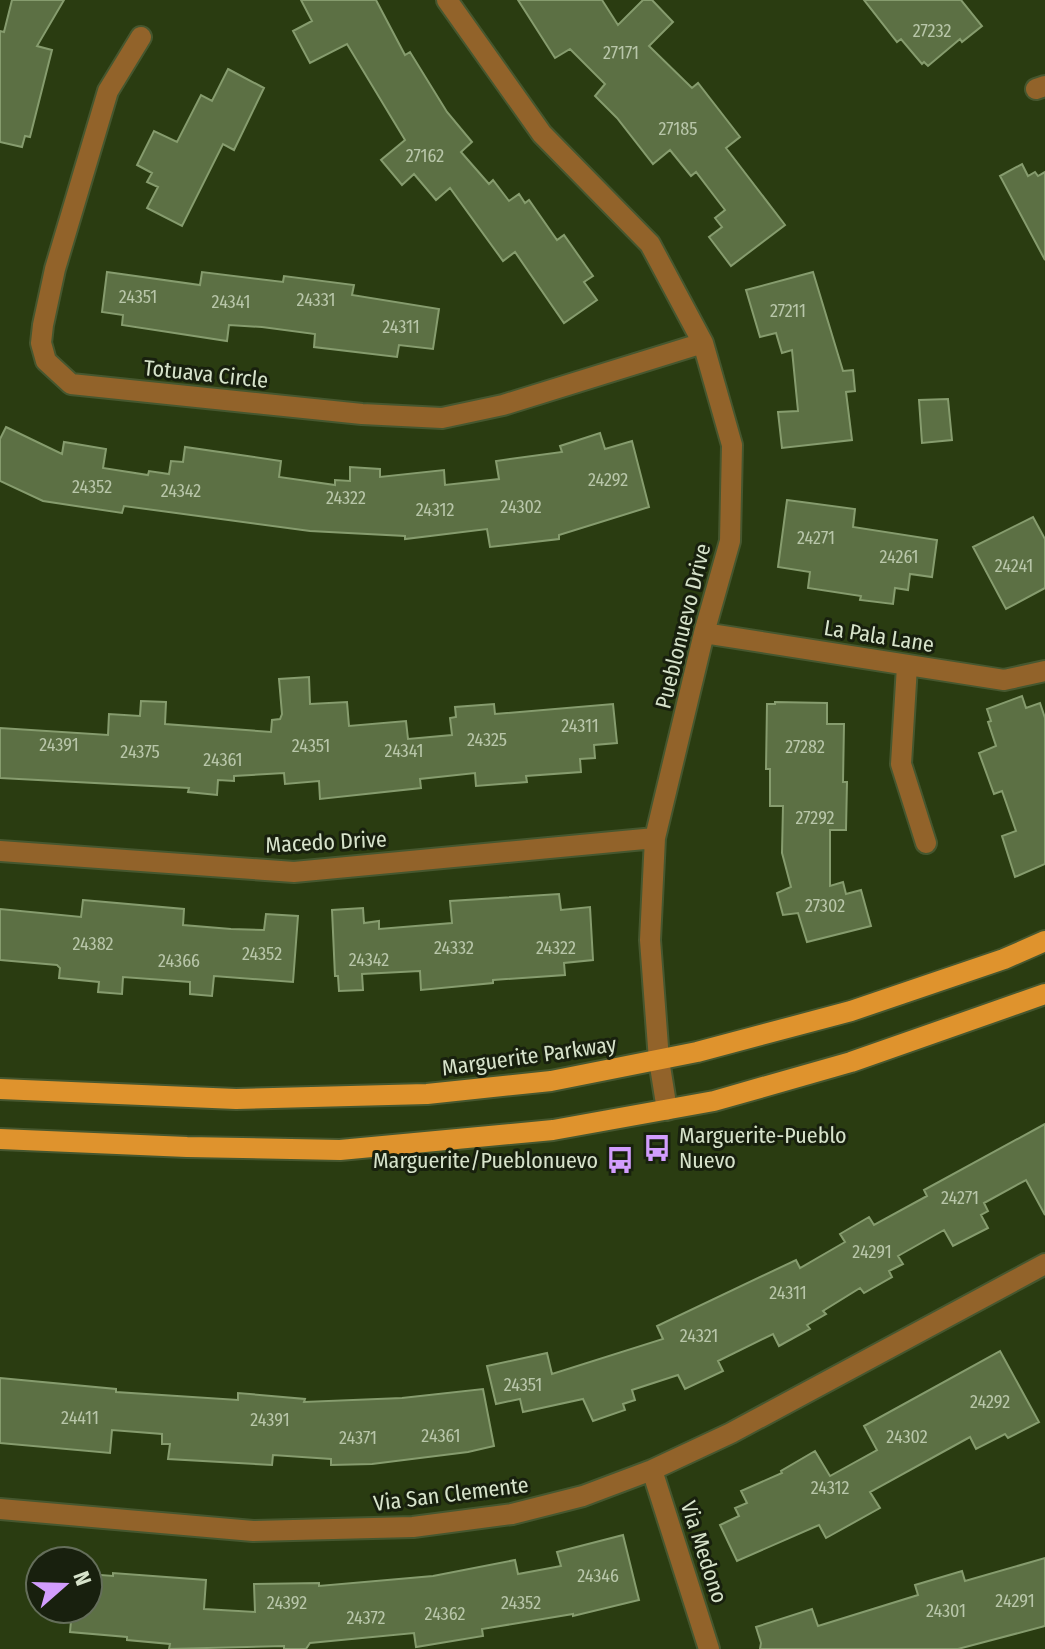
<svg xmlns="http://www.w3.org/2000/svg" width="1045" height="1649" viewBox="0 0 1045 1649" font-family="'Fira Sans Condensed',sans-serif">
	<rect width="100%" height="100%" fill="#2a3c11"/>
	<path fill="#5c7044" stroke="#869c6e" stroke-width="2" d="M12,0H64L37,46L52,50L30,137L25,136L22,147L0,142V31L4,32Z
		M301,0H376L405,55L410,52L447,112L472,142L461,152L489,184L493,180L509,201L519,194L525,203L529,200L557,240L564,235L593,276L584,282L597,300L564,323L515,252L503,261L450,188L436,200L414,174L402,185L381,160L405,140L347,44L310,63L293,31L312,21Z
		M518,0H602L618,25L643,0H652L673,22L649,46L692,88L698,83L740,137L726,148L785,225L731,266L709,237L722,227L715,218L725,210L696,172L691,176L670,150L653,164L617,118L595,96L605,84L570,49L555,58Z
		M864,0H961L982,26L962,42L960,39L928,66L924,62L922,64L901,39L897,42Z
		M228,69L264,88L234,150L223,144L182,226L147,208L158,187L147,182L152,173L137,165L154,131L177,142L201,95L212,101Z
		M1022,164L1028,176L1035,172L1038,176L1045,172V260L1000,176Z
		M107,272L200,285L202,272L283,282L284,276L354,285L352,295L439,309L433,349L399,345L397,357L314,347L315,334L262,327L229,325L227,341L122,325L123,315L102,312Z
		M813,272L843,371L853,370L855,391L846,392L852,440L782,448L778,412L798,411L792,350L782,353L776,333L760,337L746,290Z
		M948,399L952,440L922,443L919,400Z
		M6,427L62,454L64,442L106,449L103,468L148,475L149,471L169,474L171,461L183,462L185,447L281,461L279,477L335,485V480L350,481V467L380,469V477L444,470L445,485L499,479L496,461L562,452L560,446L600,433L605,449L632,441L649,507L559,535V539L490,547L487,529L405,539V536L310,531L124,506L122,513L43,501L0,481V439Z
		M787,500L855,509L853,527L937,540L932,577L910,574L908,590L895,588L893,604L860,600L861,596L808,588L810,572L778,567Z
		M1033,517L1045,539V588L1006,609L973,547Z
		M309,677L310,704L347,702L349,726L406,721L408,739L452,735L450,718L456,717L455,707L494,704L495,714L613,704L617,743L594,745L595,758L580,759L581,772L526,776L527,782L476,786L475,773L420,779L421,788L320,799L319,781L285,784L284,773L234,776V781L218,780L217,795L188,792L189,788L0,778V728L108,735L109,714L140,716L141,701L166,702L165,724L271,732L272,720L280,719L282,714L279,679Z
		M1022,696L1026,708L1040,703L1045,718V864L1015,877L1002,836L1016,831L1002,791L994,794L979,753L996,746L988,722L991,721L987,709Z
		M775,702L827,703V724H844L843,782H847L846,830H830V886L843,882L846,894L861,890L871,926L807,942L798,913L783,915L777,893L791,887L782,853L783,806H770V769H766L767,704H775Z
		M559,894L561,910L590,907L593,960L564,963L565,975L493,980V983L421,990L420,971L362,974L363,990L339,991L338,976H335L332,910L363,908L364,923L379,921V929L452,923L450,901Z
		M83,900L184,909L183,925L231,929L264,930L266,914L298,916L293,982L214,976L212,996L190,994V982L123,977L122,994L98,992L99,982L59,978L60,968L57,965L0,960V909L81,917Z
		M1045,1124V1215L1026,1180L984,1203L988,1211L981,1215L988,1228L953,1246L944,1230L898,1256L903,1264L889,1271L892,1277L864,1293L860,1288L823,1311L826,1314L807,1325L810,1329L779,1346L773,1334L718,1361L723,1371L685,1389L678,1375L632,1390L635,1400L623,1404L625,1410L593,1421L583,1399L523,1412L520,1399L496,1404L487,1366L547,1353L552,1374L663,1339L657,1326L796,1260L800,1268L845,1242L840,1234L869,1217L874,1225L927,1196L924,1190Z
		M1000,1351L1039,1422L1008,1438L1005,1434L976,1449L970,1437L870,1492L880,1508L826,1538L819,1525L737,1561L720,1525L739,1516L735,1508L747,1503L741,1491L782,1473L781,1471L815,1451L830,1476L877,1450L864,1426Z
		M0,1378L116,1389V1392L238,1400V1393L305,1399L304,1402L402,1398L483,1389L494,1446L468,1452L372,1464L331,1465V1459L273,1455L272,1465L168,1459L170,1444H162V1434L112,1430L110,1453L0,1443Z
		M623,1535L639,1600L573,1616V1614L482,1629L483,1636L416,1647L414,1633L310,1643L306,1649H284V1646L169,1649L170,1644L127,1640V1637L70,1632L72,1610L88,1611V1574L113,1576V1573L206,1580L204,1609L255,1612L254,1584L319,1583V1586L433,1576L515,1560L518,1574L561,1566L557,1552Z
		M1045,1558V1626L958,1649H760L761,1643L756,1627L812,1609L818,1626L918,1595L915,1585L962,1571L965,1581Z"/>
	<g fill="none" stroke-linecap="round" stroke-linejoin="round">
		<g stroke="#46572f" stroke-width="24">
			<path id="minor" d="M447,0L542,134L650,244L703,343L732,445L730,541L704,633L655,838L650,940L659,1060L667,1110
				M141,37L108,91L55,269L43,325L41,343L46,361L71,384L362,414L442,418L503,405L703,343
				M1036,89L1045,86
				M704,633L1004,680L1045,671
				M907,666L901,764L926,843
				M0,851L294,872L655,838
				M652,1470L709,1649
				M0,1509L253,1531L413,1527L512,1514L583,1496L652,1470L731,1433L1045,1264"/>
		</g>
		<g stroke="#46572f" stroke-width="24">
			<path id="major" d="M0,1089L236,1099L427,1094L551,1081L697,1052L851,1011L1004,959L1045,941
				M0,1139L187,1147L340,1150L553,1130L714,1101L851,1062L1045,994"/>
		</g>
		<use href="#minor" stroke="#92632a" stroke-width="20"/>
		<use href="#major" stroke="#df932d" stroke-width="20"/>
	</g>
	<defs>
		<g id="bus-bare" transform="scale(2.16)"><path d="M-5-6H5V4H4V6H2V4H-2V6H-4V4H-5ZM-3.5-4V0h7V-4ZM-3.5 1.2v1.5H-2V1.2ZM2 1.2v1.5H3.5V1.2Z" fill="#d29dfd" stroke="#18200e" stroke-width="2.5" paint-order="stroke"/></g>
	</defs>
	<g fill-rule="evenodd">
		<use href="#bus-bare" x="657" y="1148"/>
		<use href="#bus-bare" x="620" y="1160"/>
	</g>
	<g text-anchor="middle" dominant-baseline="central" stroke-width="6" stroke-linejoin="round" paint-order="stroke">
		<g font-size="18" fill="#b8c6a9">
			<text x="932" y="31">27232</text>
			<text x="621" y="53">27171</text>
			<text x="678" y="129">27185</text>
			<text x="425" y="156">27162</text>
			<text x="138" y="297">24351</text>
			<text x="316" y="300">24331</text>
			<text x="231" y="302">24341</text>
			<text x="788" y="311">27211</text>
			<text x="401" y="327">24311</text>
			<text x="608" y="480">24292</text>
			<text x="92" y="487">24352</text>
			<text x="181" y="491">24342</text>
			<text x="346" y="498">24322</text>
			<text x="521" y="507">24302</text>
			<text x="435" y="510">24312</text>
			<text x="816" y="538">24271</text>
			<text x="899" y="557">24261</text>
			<text x="1014" y="566">24241</text>
			<text x="580" y="726">24311</text>
			<text x="487" y="740">24325</text>
			<text x="59" y="745">24391</text>
			<text x="311" y="746">24351</text>
			<text x="805" y="747">27282</text>
			<text x="404" y="751">24341</text>
			<text x="140" y="752">24375</text>
			<text x="223" y="760">24361</text>
			<text x="815" y="818">27292</text>
			<text x="825" y="906">27302</text>
			<text x="93" y="944">24382</text>
			<text x="454" y="948">24332</text>
			<text x="556" y="948">24322</text>
			<text x="262" y="954">24352</text>
			<text x="369" y="960">24342</text>
			<text x="179" y="961">24366</text>
			<text x="960" y="1198">24271</text>
			<text x="872" y="1252">24291</text>
			<text x="788" y="1293">24311</text>
			<text x="699" y="1336">24321</text>
			<text x="523" y="1385">24351</text>
			<text x="990" y="1402">24292</text>
			<text x="80" y="1418">24411</text>
			<text x="270" y="1420">24391</text>
			<text x="441" y="1436">24361</text>
			<text x="907" y="1437">24302</text>
			<text x="358" y="1438">24371</text>
			<text x="830" y="1488">24312</text>
			<text x="598" y="1576">24346</text>
			<text x="1015" y="1601">24291</text>
			<text x="287" y="1603">24392</text>
			<text x="521" y="1603">24352</text>
			<text x="946" y="1611">24301</text>
			<text x="445" y="1614">24362</text>
			<text x="366" y="1618">24372</text>
		</g>
		<g font-size="22" fill="#d7e3cb" stroke="#18200e">
			<text transform="translate(206 374) rotate(6)">Totuava Circle</text>
			<text transform="translate(683 626) rotate(-76)">Pueblonuevo Drive</text>
			<text transform="translate(879 636) rotate(9)">La Pala Lane</text>
			<text transform="translate(326 842) rotate(-3)">Macedo Drive</text>
			<text transform="translate(529 1056) rotate(-8)">Marguerite Parkway</text>
			<text transform="translate(451 1494) rotate(-7)">Via San Clemente</text>
			<text transform="translate(704 1552) rotate(72)">Via Medono</text>
		</g>
		<g font-size="22" fill="#d7e3cb" stroke="#18200e" text-anchor="start">
			<text x="679" y="1135">Marguerite-Pueblo<tspan x="679" dy="25">Nuevo</tspan></text>
			<text x="598" y="1160" text-anchor="end">Marguerite/Pueblonuevo</text>
		</g>
	</g>
	<g transform="translate(64 1585) rotate(70)"><circle r="38" fill="#18200e" stroke="#646e5a" stroke-width="2"/>
	<path d="M0-6L14 30L0 20L-14 30Z" fill="#d29dfd"/>
	<text y="-12" font-size="22" font-weight="bold" text-anchor="middle" fill="#d7e3cb">N</text>
	</g>
</svg>
